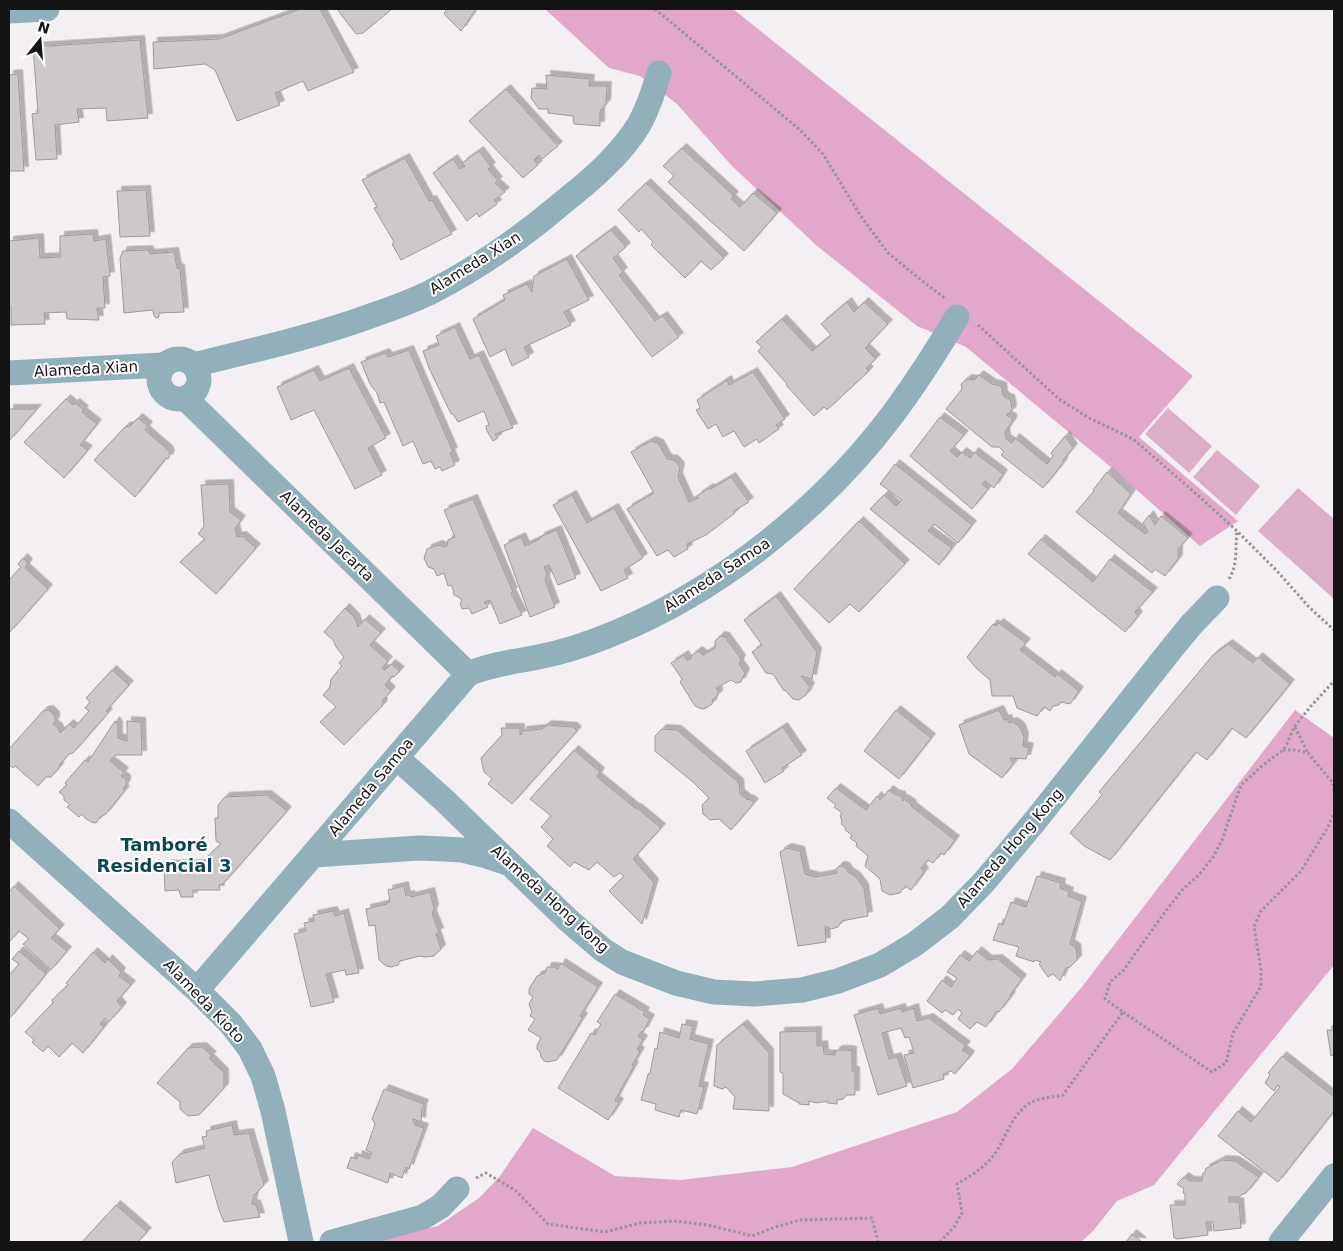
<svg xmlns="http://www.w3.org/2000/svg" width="1343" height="1251" viewBox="0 0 1343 1251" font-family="'DejaVu Sans',sans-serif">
	<defs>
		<filter id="shadow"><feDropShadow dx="4.5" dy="-4.5" stdDeviation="0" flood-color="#0004"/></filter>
	</defs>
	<rect width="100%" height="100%" fill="#f4eff2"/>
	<path fill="#ddaec8" d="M1168,408L1212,446L1189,473L1145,434Z
		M1217,450L1260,486L1236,515L1193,477Z
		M1298,488L1334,519V599L1258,531Z"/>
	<path fill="#e2a8c9" d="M545,9H733L1193,376L1139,437L1238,521L1200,546L1112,468L966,347L917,326L816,245L732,166L677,104L640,76L609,68Z
		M1295,710L1334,738V965L1154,1185L1117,1201L1093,1231L1081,1242H364L438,1226L479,1198L500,1176L533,1128L615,1176L680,1180L792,1167L957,1112L1012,1069L1081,988Z"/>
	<path fill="#cdc9cb" stroke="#9e9a9c" filter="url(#shadow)" d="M300,9H320L354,72L308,91L303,81L275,93L280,105L237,121L215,70L205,64L154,69L153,42L219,39Z
		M337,9H392L363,33L356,34Z
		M445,9H476L461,31L444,14L446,10Z
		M140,40L148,118L107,121L106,108L77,109L79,122L55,125L57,159L36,160L32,114L38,113L33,47Z
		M18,74L24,171H9V75Z
		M546,75L590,79L589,86H607L606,104L600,111V126L574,124L573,116L548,113V109H539L531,98L532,88L547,89Z
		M506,89L558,146L542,159L539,155L534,160L538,165L523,178L469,121Z
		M682,148L734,196L731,199L740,207L753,193L777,213L744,251L707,218L668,182L674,176L663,166Z
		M479,151L491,167L488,169L498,181L495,183L505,192L494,200L497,204L479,217L477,213L467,221L433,173L453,159L460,169L465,166L462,163Z
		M405,158L429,201L432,200L452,234L401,260L392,244L394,242L374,208L377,207L362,180Z
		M646,183L724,258L711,270L701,261L685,278L651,245L653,242L641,229L639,232L618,210Z
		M146,190L150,236L120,237L117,191Z
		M611,230L626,247L613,258L623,272L619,275L655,321L663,316L679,337L652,357L576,256Z
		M93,234L94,241L106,239L110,276L103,277L105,308H97L99,320L67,319L66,312L44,313L45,324L11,325V307L9,306V241L39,238L40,258L60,257V236Z
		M148,250L150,254L174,252L177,268L180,269L184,312L159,313V317L156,318L154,316L153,310L124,313L120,258L123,251Z
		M567,259L589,300L564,312L571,325L524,347L529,357L512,366L505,349L490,357L473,319L505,300L503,295L527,284L532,292L534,276Z
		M847,302L854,312L864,302L888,324L865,348L876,359L866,368L869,371L827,410L824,407L814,416L786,385L787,384L758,351L762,347L756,342L782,319L812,351L831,335L821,324Z
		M455,327L470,359L479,355L513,428L495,434L498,438L493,441L487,431L486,426L489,425L484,411L458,422L453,414H451L429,368L423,351L439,345L436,336Z
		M409,350L453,452L450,453L455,465L442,471L440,467L435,469L431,461L423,464L413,441L403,446L384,402L380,403L377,393L370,384L361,362L385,353L388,357Z
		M349,368L386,438L368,448L382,475L355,489L314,410L291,420L277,387L314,370L320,381Z
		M753,372L785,419L776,425L779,429L759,443L757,439L744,447L734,431L723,437L716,424L708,429L696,410L700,408L697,400L727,380L729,385Z
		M979,375L992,384L997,385L1002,387L1003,395L1006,398L1010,399L1012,408L1011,412L1006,415L1012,418V422L1005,432L1006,439L1012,443L1015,438L1047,464L1053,456L1051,453L1065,436L1073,448L1063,460V463L1043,488L1001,455L1004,452L999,447H992L946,409L962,389L961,384L967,379L974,380Z
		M66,399L73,405L75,403L84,410L82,412L97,424L80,445L88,450L64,478L24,442Z
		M9,409H37L9,441Z
		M940,417L964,435L950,451L957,457L962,452L970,458L974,452L1003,474L994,488L985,481L982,484L988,489L972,509L910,456Z
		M138,418L148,426L145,430L168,450L170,455L168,459L166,458L135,497L94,460L125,427L130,426Z
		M651,441L659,444L667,459L674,460L680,467L678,477L689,502L698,498L697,496L709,488L711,489L731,477L749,502L734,511L735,513L706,535L687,544L688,549L674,557L668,550L657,556L627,509L654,493L631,452Z
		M895,464L972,525L958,543L934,524L928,531L952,548L939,565L870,509L884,495L896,506L902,500L880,484Z
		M1107,472L1131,494L1118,513L1145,534L1148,532L1143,523L1149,515L1155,525L1161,516L1188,538L1178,549V559L1165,576L1155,569L1152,573L1076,512L1094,491L1093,490Z
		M229,484L230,512L241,520L235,528L237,537L242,536L256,548L216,594L180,562L205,539L198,534L204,526L201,485Z
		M572,495L587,523L614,508L643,558L624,570L628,578L601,591L553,505Z
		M473,499L513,592L511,593L522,615L500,624L490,600L484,602L488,607L472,614L469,608L462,609L460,603L462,602L460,598L454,595L453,589L451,585L448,586L444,573L437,576L434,569L428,567L424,558L427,549L438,545L443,547L447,546L448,540L455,537L444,510Z
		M859,521L905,564L859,612L850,604L829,623L794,589Z
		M557,530L576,578L558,585L549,565L544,567L547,574L545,580L555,607L530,617L504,545L521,537L525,546L540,539V537Z
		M1041,539L1093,582L1110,559L1153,592L1135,612L1138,616L1125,632L1028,554Z
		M23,558L28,563L25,568L48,589L9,633V580L21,567L18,564Z
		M776,596L817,652L812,679L801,676L810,687L806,695L799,700L793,699L785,690L784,691L773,674L766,673L752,652L762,645L744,620Z
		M345,608L355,618L358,627L365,619L381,633L370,645L388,661L382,668L385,670L391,664L400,671L394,677L392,676L385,685L391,691L382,701L383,703L382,706L344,745L320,722L336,707L323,695L330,687L331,679L342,666L339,663L344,657L336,647L333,640L324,632Z
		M999,623L1026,643L1020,650L1055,677L1057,674L1079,691L1070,704L1061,702L1059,705L1053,706L1050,711L1044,707L1037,716L1017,708L1013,696H992L990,680L976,668L967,657L993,624L996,626Z
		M720,636L725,637L741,659L739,664L745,673L741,682L736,683L731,680L716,688L718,691V695L713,699L712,704L706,708L702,709L695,706L680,682L682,679L671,663L684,655L687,660L691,659V656L698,651L703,655L715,648V641Z
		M1228,644L1253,663L1258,657L1290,684L1246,738L1232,728L1207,760L1196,752L1110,860L1084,846L1070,833L1102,795L1099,792L1213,655Z
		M112,670L129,685L106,711L108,713L73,753L69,754L59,765V768L51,777H46L38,786L15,766L13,768L9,765V749L43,711L49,710L55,716V721L53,724L58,728L60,733L69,724L74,728L89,711L85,708L90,702L86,698Z
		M896,710L931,738L899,779L864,751Z
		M999,710L1004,720L1007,719L1009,723L1013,722L1020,727L1024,737L1023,746L1029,748L1026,759L1010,758L1013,764L1002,778L969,754L959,725Z
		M115,721L118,726V738L127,741V721L141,722L142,755H115L110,761L124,772L121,776L126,779V784L123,789L125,790L106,814L100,817L96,823L91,822L85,818L82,814L79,817L67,807L70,805L64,800V796L59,792L67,785L65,783L85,760L88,762Z
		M547,725L573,727L577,731L512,804L488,784L492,779L484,772L481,758L502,735L501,728H520V735L522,734V731L542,729Z
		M783,727L802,755L782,768L784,771L765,783L746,751Z
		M662,729L677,730L739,783L740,794L748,800L749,799L754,803L731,830L719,819L710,820L703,814L702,805L709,798L694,783L655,751V736Z
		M574,750L600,772L597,777L635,808H637L661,828L633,859L654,883L642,924L609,891L624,876L620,873L614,877L597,862L589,870L574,862L570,867L547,846L553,839L541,827L551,816L530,799Z
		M836,788L866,810L877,796L880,800L889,790L894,794L901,796L903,801L904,799L912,805L911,806L916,810L955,840L944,855L941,853L933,863L928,860L921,868L924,872L911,890L905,886L900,893L890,895L882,891L880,879L865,866L868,856L856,846L857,843L850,838L852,835L845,830L846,828L841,824L842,822L840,815L842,813L834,807L836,805L827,798Z
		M267,795L287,811L223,884L219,885L220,890H193V897H181L179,890L165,891L164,867L165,865L206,864L207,857L221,844L216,841L215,818H218V805L225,797Z
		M787,848L800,851L805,874L816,877L837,873L836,869L839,866H842L846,868L848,872L856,877L864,888L868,916L842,921L838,927L831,929L825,926L826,942L798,946L780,852Z
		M1037,876L1061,883L1060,888L1069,892L1068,896L1082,901L1070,944L1076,948L1077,956V960L1070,967L1066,968L1060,981L1053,974L1048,977L1039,964L1041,962L1034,960V962L1016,956L1019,947L993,940L999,923L1003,925L1011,902L1026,907Z
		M14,886L60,929L51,938L67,951L51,970L23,944L29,939L19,931L9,942V892Z
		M404,886L406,896L410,895L411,897L430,892L434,908L432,914L439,932L436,934L441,949L434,956L426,957L420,956L400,961L398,965L391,967L386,966L379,960L375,925L369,926L366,909L387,904V903L390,902L388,890Z
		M333,911L335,916L344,913L359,973L346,975L345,970L326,974L334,1002L311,1007L294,934L306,931L304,923L314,921L313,915Z
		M19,951L46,974L9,1019V975L19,964L12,959Z
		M977,951L988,960L998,959L1022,979L1010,995L1011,996L999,1012L997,1011L986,1027L977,1022L970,1029L958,1019L962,1013L958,1009L953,1015L945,1010L942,1013L927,1001L942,980L951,987L957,978L947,972L960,955L969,961Z
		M93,952L105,963L108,959L121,972L119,976L131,985L117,1001L122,1007L109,1022L105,1018L100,1024L104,1027L83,1053L72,1043L59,1057L48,1046L43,1052L32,1042L34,1040L25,1032L53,1003L52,1000L68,985L66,983Z
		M561,963L598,987L580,1016L583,1017L557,1060L548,1062L544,1061L541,1057L540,1052L537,1049V1045L541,1038L528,1030L535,1019L530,1016L532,1012L529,1004L533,997L529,994V989L537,976L545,973L547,967H554L558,969Z
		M615,994L645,1012L643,1015L650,1019L643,1032L642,1031L638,1036L643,1040L637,1049L640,1052L632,1065L634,1066L615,1100L619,1103L608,1120L558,1088L591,1033L595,1035L601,1024L597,1022Z
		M878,1008L880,1014L901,1008L902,1012L914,1008L917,1021L929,1018L966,1046L962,1050L970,1055L968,1059L961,1066L955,1074L951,1071L943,1074L944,1079L913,1088L904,1055L914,1053L909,1037L905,1038L901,1028L882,1033L889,1059L897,1057L907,1086L878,1095L854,1015Z
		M682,1024L693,1026L690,1039L709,1044L699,1086L704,1087L697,1114L681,1110L679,1117L655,1110L656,1104L641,1100L648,1074L650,1073L655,1048L657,1049L660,1032L679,1038Z
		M743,1024L769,1053V1111L733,1109L735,1097L726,1087L722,1089L714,1086L717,1045Z
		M1327,1030H1334V1055L1331,1056Z
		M817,1031V1046L823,1045L824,1054L835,1055V1052L838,1050H848L852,1051V1071H855V1095H847L843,1099L837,1100V1104L827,1103V1101L817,1103L809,1101V1105L799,1104V1102H797L783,1094V1073L780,1072V1032Z
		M202,1047L212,1056L209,1058L224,1073V1088L199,1115L188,1116L180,1109V1102L157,1083L188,1048Z
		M1282,1056L1334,1097V1111L1278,1182L1218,1136L1238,1111L1251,1122L1278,1089L1280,1087L1278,1085L1274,1091L1265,1083L1270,1075L1268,1073Z
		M384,1089L424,1104L422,1108L421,1122L413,1119V1120L415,1125L424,1128L409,1169L406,1167L402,1178L390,1173L388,1183L347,1168L351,1157L357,1159L358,1155L369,1159L372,1153L366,1150L375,1124L372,1119Z
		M232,1125L234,1135L249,1133L264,1185L254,1195L252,1204L256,1205L260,1217L224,1222L219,1210L209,1175L176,1183L172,1162L180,1154L205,1148L202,1137L207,1136L206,1131Z
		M1222,1160L1235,1161L1259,1177L1246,1193L1241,1195L1239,1197H1229V1202H1239L1241,1228L1214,1231L1213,1222H1206L1208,1235L1178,1239L1174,1238L1170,1205H1185V1194L1183,1193L1184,1189L1177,1184L1184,1177L1190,1181H1202L1203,1173L1206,1171L1205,1169Z
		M116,1205L147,1232L138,1242H82Z
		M1132,1234L1142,1242H1126Z"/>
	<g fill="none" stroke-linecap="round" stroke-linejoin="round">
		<path stroke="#989496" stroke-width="3" stroke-dasharray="2.5 2.5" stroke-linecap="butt" d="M655,9L799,129L823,154L860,215L888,253L921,280L946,299
			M978,325L1059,399L1089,418L1133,439L1193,491L1237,531L1277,571L1309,607L1334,630
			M1229,579C1238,565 1235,547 1237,531
			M1295,727L1308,753
			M1283,750H1296L1308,753L1333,783L1334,794
			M1123,1012L1212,1072L1226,1063L1233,1033L1261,986V970L1254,926L1261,911L1301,871L1328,827L1334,813
			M476,1178L486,1173L515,1190L548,1224L605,1232L640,1223L674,1221L708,1225L752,1236L775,1227L800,1220L872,1218L878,1242
			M940,1242L954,1227L962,1213L957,1184C971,1176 987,1166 996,1152C1007,1135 1013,1112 1032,1102C1040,1098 1054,1097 1063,1095L1123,1012L1105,999L1110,982L1123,971L1162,916L1183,889L1199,875L1213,857L1222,840L1241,785L1263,765L1283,750L1287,744L1294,727L1311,706L1334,681"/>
		<path stroke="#92b0ba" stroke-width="25" d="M9,11L47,9
			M159 379a20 20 0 1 1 40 0a20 20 0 1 1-40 0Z
			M193,365C255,350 317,336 376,314C394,308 412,301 429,293C476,269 521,238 561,204C590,181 621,155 640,123C648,108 654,90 659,73
			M9,373L163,365
			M185,398L468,674
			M397,758L444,800L568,920L603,950L622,962L676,983L714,992L755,994L802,990L838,981L880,965L915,944L950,917L984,882L1035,821L1173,647L1191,625L1217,598
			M9,821L197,990L231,1024L250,1049L263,1076L273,1111L301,1242
			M314,855L419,848L444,849L462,850L483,855L507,863
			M197,990L468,674C491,664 514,662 538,657C565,652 591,643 617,632C723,588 824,506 893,414C916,383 937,350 957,317
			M332,1242L423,1217L441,1206L457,1189
			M1281,1242L1334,1176"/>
	</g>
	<g text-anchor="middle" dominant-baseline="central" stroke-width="4" stroke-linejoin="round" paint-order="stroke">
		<g font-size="15" fill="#151414" stroke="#fffefe">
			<text transform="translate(475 263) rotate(-32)">Alameda Xian</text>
			<text transform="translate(86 369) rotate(-3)">Alameda Xian</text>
			<text transform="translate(327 536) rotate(44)">Alameda Jacarta</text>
			<text transform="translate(717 575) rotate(-33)">Alameda Samoa</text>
			<text transform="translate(371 787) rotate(-50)">Alameda Samoa</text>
			<text transform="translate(1010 848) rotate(-49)">Alameda Hong Kong</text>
			<text transform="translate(550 899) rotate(42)">Alameda Hong Kong</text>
			<text transform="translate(204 1001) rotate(46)">Alameda Kioto</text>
		</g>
		<g font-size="18" font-weight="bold" fill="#0f4555" stroke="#fffefe">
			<text x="164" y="844">Tamboré<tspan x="164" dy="21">Residencial 3</tspan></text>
		</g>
	</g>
	<rect width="1343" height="1251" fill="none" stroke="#151414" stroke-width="20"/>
	<g transform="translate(40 40) rotate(17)" stroke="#fffefe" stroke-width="4" paint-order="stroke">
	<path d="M0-4L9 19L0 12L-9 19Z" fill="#151414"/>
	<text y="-8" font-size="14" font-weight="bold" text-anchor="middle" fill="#151414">N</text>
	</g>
</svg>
